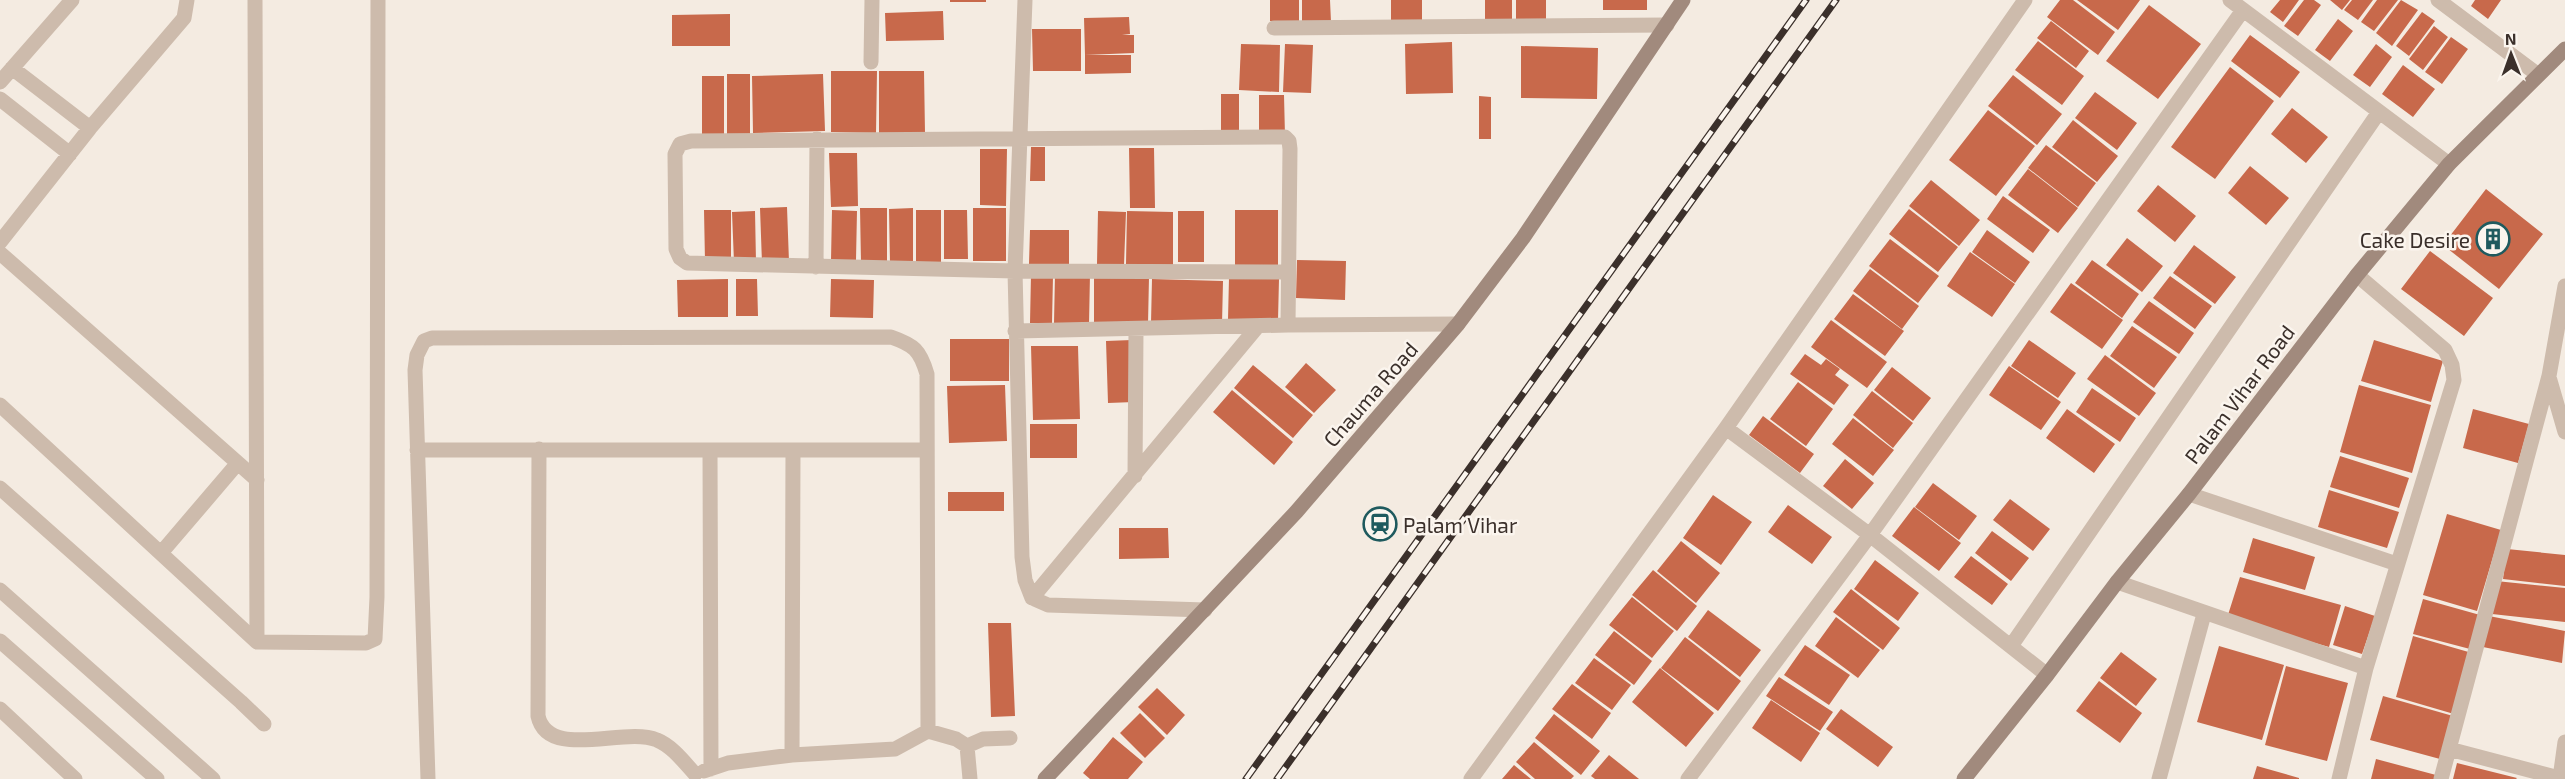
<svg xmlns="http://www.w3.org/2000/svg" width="2565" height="779" viewBox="0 0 2565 779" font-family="'Exo 2',sans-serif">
	<rect width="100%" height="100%" fill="#f4ebe1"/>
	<path fill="#c8694b" d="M950,0H986V2H950Z
		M1270,0H1299V21H1270Z
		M1302,0H1330L1331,22H1302Z
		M1391,0H1422V25H1391Z
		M1485,0H1512V24H1485Z
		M1516,0H1546V26L1516,25Z
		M1603,0H1647V10H1603Z
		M2060,0H2073L2115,32L2098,55L2047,17Z
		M2077,0H2140L2118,30Z
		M2280,0H2299L2283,22L2270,12Z
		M2304,0H2314L2321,5L2298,36L2284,26Z
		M2330,0H2350L2342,10Z
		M2352,0H2373L2358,20L2344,10Z
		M2377,0H2398L2374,31L2361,22Z
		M2401,0L2418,10L2392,46L2376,33Z
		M2475,0H2501L2488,19L2471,6Z
		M2149,5L2201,44L2158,99L2106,61Z
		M943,11L944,40L886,41L885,13Z
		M2422,12L2435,21L2409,56L2396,46Z
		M730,14V46H672V15Z
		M1129,17L1130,34L1122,35H1134V53L1085,55L1084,18Z
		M2338,19L2353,31L2330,61L2315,50Z
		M2051,21L2089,51L2076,68L2037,38Z
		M2434,26L2448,37L2423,70L2409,59Z
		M1032,29H1081V71H1033Z
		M2250,35L2300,72L2280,98L2231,61Z
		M2451,37L2468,49L2442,84L2425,72Z
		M2038,41L2084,76L2062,105L2015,70Z
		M1452,42L1453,93L1406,94L1405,44Z
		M1241,44L1280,45L1279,92L1239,90Z
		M1285,44L1313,45L1311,93L1283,92Z
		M2376,44L2392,57L2370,87L2353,75Z
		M1521,46L1598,48L1597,99L1521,98Z
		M1085,55H1131V73L1085,74Z
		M2403,65L2435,89L2413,117L2382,94Z
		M2230,67L2274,101L2215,179L2171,147Z
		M831,71H877L876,133L831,132Z
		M879,71H924L925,133H879Z
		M727,74H750V134H727Z
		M823,74L825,131L753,133L752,76Z
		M2013,75L2062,114L2037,145L1988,106Z
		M702,76H724V134H702Z
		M2095,92L2137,123L2117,150L2075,118Z
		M1221,94H1239V130L1221,131Z
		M1259,95H1284L1285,136L1259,137Z
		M1479,96L1491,97V139H1479Z
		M2292,108L2328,137L2306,163L2271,134Z
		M1988,110L2035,146L1996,196L1949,160Z
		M2073,120L2118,156L2097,182L2052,147Z
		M2046,145L2096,183L2078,207L2028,168Z
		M1031,147H1045V181H1030Z
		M1129,148H1154L1155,208H1130Z
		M980,149H1007L1006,206L980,205Z
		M829,153H857L858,206L831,207Z
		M2250,166L2289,198L2266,225L2228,193Z
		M2028,169L2078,208L2058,233L2008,195Z
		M1931,180L1980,220L1959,246L1909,206Z
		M2158,185L2196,216L2175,242L2137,211Z
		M2486,189L2543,234L2499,289L2443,245Z
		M2003,196L2050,230L2033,253L1987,219Z
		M787,207L789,262L762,263L760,208Z
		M860,208H887V262H861Z
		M913,208V263H890L889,209Z
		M973,208H1006V261H973Z
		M1909,209L1958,247L1938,272L1889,234Z
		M704,210H731V261H705Z
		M832,210L857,211L856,260H831Z
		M916,210H941V262H916Z
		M944,210H967L968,259H944Z
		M1235,210H1278V266H1235Z
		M755,211L756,262H734L732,212Z
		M1098,211L1126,212L1124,265L1097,264Z
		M1127,211L1173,212V265L1126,264Z
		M1178,211H1204V262H1178Z
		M1030,230H1069V265L1029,264Z
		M1987,230L2030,262L2015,283L1972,252Z
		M2127,238L2163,266L2142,292L2106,265Z
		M1890,239L1939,276L1918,303L1869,266Z
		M2194,245L2236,277L2215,304L2173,273Z
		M2430,251L2493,298L2464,336L2401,289Z
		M1970,252L2015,284L1992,317L1947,286Z
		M1297,260L1346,261L1345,300L1296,298Z
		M2092,260L2139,294L2122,318L2075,283Z
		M1870,269L1919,306L1902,329L1853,291Z
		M1055,274H1090L1089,324L1054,323Z
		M1031,275L1053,276L1052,323H1030Z
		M1094,276L1149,277L1148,324H1094Z
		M2170,276L2212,306L2195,329L2153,298Z
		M1229,278L1279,279L1278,320L1228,319Z
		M728,279V317H678L677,280Z
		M736,279H757L758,316H736Z
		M831,279L874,280L873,318L830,317Z
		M1152,279L1223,281L1222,324L1151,323Z
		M2071,283L2123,320L2102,349L2050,312Z
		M1853,294L1904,331L1885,356L1834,319Z
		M2149,301L2194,333L2179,354L2133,322Z
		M1831,320L1887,362L1867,388L1811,347Z
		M2132,326L2177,357L2154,388L2110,356Z
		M950,339H1009V381H950Z
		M1132,340L1134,402L1108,403L1106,341Z
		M2029,340L2076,373L2058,398L2011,366Z
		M2374,340L2443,361L2431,402L2361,381Z
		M1031,346H1078L1080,419L1033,420Z
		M1805,354L1821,365L1826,359L1840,369L1835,375L1849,385L1834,405L1790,374Z
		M2105,355L2156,393L2139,416L2087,379Z
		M1306,363L1336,390L1314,413L1285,387Z
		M1253,365L1313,415L1293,438L1234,388Z
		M2009,366L2061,402L2041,430L1989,395Z
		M1892,367L1931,398L1913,421L1874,390Z
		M1798,382L1833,409L1806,446L1770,419Z
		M1005,385L1007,441L949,443L947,386Z
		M2359,385L2431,405L2412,473L2340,452Z
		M2092,388L2136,418L2120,442L2076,412Z
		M1232,390L1293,442L1274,465L1213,412Z
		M1872,391L1913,423L1893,448L1853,415Z
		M2067,409L2115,444L2094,473L2046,438Z
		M2473,409L2529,424L2518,463L2463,448Z
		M1763,416L1814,454L1800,473L1749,435Z
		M1853,418L1894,450L1873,476L1832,444Z
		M1030,424H1077V458H1030Z
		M2340,456L2409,478L2399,508L2330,487Z
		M1845,459L1874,483L1852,509L1823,486Z
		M1933,483L1977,516L1959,540L1915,507Z
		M2329,490L2399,512L2387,548L2318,527Z
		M948,492H1004V511H948Z
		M1713,495L1752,522L1721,565L1683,538Z
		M2010,499L2050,529L2033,551L1993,520Z
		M1788,505L1832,537L1812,564L1768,532Z
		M1914,507L1961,543L1939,571L1892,536Z
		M2447,514L2501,530L2477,611L2423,595Z
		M1119,528H1168L1169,558L1119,559Z
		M1992,531L2029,558L2011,581L1975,553Z
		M2253,538L2315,557L2305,590L2243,572Z
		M1681,541L1720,573L1696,603L1657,571Z
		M2507,549L2565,555V586L2503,579Z
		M1971,556L2008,584L1992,605L1954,577Z
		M1875,560L1919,593L1898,621L1854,589Z
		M1653,570L1697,606L1677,631L1632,595Z
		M2240,577L2341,605L2329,647L2227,618Z
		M2496,581L2565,588V622L2492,614Z
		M1851,589L1900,628L1883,650L1833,612Z
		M1632,597L1674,631L1652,658L1609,625Z
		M2423,599L2480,615L2470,649L2413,634Z
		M2345,606L2375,616L2362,654L2333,645Z
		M1708,610L1761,650L1740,677L1688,637Z
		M2489,616L2565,631L2562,663L2483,647Z
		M1836,617L1880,650L1858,678L1815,646Z
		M988,623H1011L1015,716L991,717Z
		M1614,631L1652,661L1634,685L1595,655Z
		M2413,636L2472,653L2454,714L2396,697Z
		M1685,637L1741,681L1718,711L1661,668Z
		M1805,645L1850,675L1829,705L1784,675Z
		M2219,646L2284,665L2262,740L2197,722Z
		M2121,652L2157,679L2136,706L2100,678Z
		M1594,658L1631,685L1612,710L1575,683Z
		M2286,666L2348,683L2327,761L2265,745Z
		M1660,668L1714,713L1686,747L1632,702Z
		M1779,677L1833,712L1820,731L1766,696Z
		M2099,681L2142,713L2120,743L2076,711Z
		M1572,684L1611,713L1592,739L1552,709Z
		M1157,688L1185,715L1167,735L1138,707Z
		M2383,696L2453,716L2440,759L2370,740Z
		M1771,700L1820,733L1801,762L1752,728Z
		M1841,709L1893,747L1878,767L1826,729Z
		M1140,713L1165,738L1145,758L1120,733Z
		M1554,714L1600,751L1581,775L1535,738Z
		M1113,737L1143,762L1128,779H1090L1083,773Z
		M1534,742L1574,776L1571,779H1535L1516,762Z
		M1609,755L1639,779H1595L1591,776Z
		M2376,759L2436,775L2435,779H2371Z
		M2457,763L2517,778L2516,779H2453Z
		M1514,765L1531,779H1502Z
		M2257,766L2299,778V779H2253Z"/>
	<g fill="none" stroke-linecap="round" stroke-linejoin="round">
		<path stroke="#cdbbac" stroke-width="15" d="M255,0L257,642
			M1025,0L1015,271L1022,557L1025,580L1032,598L1048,605L1205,610
			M2230,0L2449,164
			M2438,0L2537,74
			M1274,28L1667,25
			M871,62L872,0
			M12,68L90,128
			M0,82L72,0
			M0,99L70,154
			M0,242L90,128L184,18L187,0
			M0,253L257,480
			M816,267L817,139
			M1288,325L1290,149L1289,141L1285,137L691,141L680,144L675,154L676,249L680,258L687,263L1015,271L1288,272
			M1015,331L1288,325L1458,324
			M2549,377L2565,432
			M0,405L257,642L366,643L375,639L377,597L378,0
			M1726,428L1870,535L2047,675
			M539,449L538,716C548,761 625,726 657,740C672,746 684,762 695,774
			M417,450H927
			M710,450L711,769
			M1135,476L1136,330
			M0,488L241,702L264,724
			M2189,494L2397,564
			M161,553L237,464
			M2117,582L2366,668
			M0,590L213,779
			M1032,598L1258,326
			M0,641L157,779
			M2011,646L2379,112
			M0,709L75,779
			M967,746L983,739L1010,738
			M967,746L970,779
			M2449,749L2563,779
			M792,755L793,450
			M704,771L728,763L792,755L895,749L928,731L956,739L967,746
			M2560,778L2565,742
			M428,779L415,370L417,355L424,341L432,338L891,337C914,345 920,350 927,374L928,731
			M1471,779L1726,428L2025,0
			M1688,779L1870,535L2243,10
			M2159,779L2204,614
			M2339,779L2366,668L2454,380L2452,365L2445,350L2357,275
			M2441,779L2549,376L2565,286"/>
		<path stroke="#a18a7d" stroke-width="15" d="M1045,779L1297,511L1458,324L1523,238L1683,0
			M1964,779L2047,675L2117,582L2189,494L2357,275L2449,164L2565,49"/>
		<g stroke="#3b302b" stroke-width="7">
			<path id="rail" d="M1246,779L1806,0
				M1277,779L1836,0"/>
		</g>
		<use href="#rail" stroke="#fbf5ee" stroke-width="4.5" stroke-dasharray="14" stroke-linecap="butt"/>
	</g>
	<defs>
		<g id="building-ring" transform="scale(1.725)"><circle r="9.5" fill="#fbf5ee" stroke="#1f5a5e" stroke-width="1.5"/><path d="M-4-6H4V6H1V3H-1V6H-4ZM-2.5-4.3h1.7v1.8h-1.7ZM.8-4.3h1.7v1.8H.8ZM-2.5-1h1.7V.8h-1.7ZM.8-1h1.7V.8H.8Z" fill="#1f5a5e"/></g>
		<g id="station-ring" transform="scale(1.725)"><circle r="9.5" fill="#fbf5ee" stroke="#1f5a5e" stroke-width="1.5"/><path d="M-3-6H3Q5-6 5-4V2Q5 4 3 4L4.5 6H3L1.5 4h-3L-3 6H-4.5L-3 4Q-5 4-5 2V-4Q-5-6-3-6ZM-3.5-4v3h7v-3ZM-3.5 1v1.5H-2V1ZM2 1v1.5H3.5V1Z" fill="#1f5a5e"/></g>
	</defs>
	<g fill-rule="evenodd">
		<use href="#building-ring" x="2493" y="239"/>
		<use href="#station-ring" x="1380" y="524"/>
	</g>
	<g text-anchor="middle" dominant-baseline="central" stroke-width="5" stroke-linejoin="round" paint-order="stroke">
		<g font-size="21" fill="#3b302b" stroke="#fbf5ee" text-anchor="end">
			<text x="2470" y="239">Cake Desire</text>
			<text x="1403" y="524" text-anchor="start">Palam Vihar</text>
		</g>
		<g font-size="21" fill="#3b302b" stroke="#fbf5ee">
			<text transform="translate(1370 394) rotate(-49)">Chauma Road</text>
			<text transform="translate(2239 394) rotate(-53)">Palam Vihar Road</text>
		</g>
	</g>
	<g transform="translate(2511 54) rotate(359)" stroke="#fbf5ee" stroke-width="4.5" paint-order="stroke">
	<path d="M0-4.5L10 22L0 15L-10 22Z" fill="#3b302b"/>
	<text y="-9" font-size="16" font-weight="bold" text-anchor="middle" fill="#3b302b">N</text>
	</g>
</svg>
